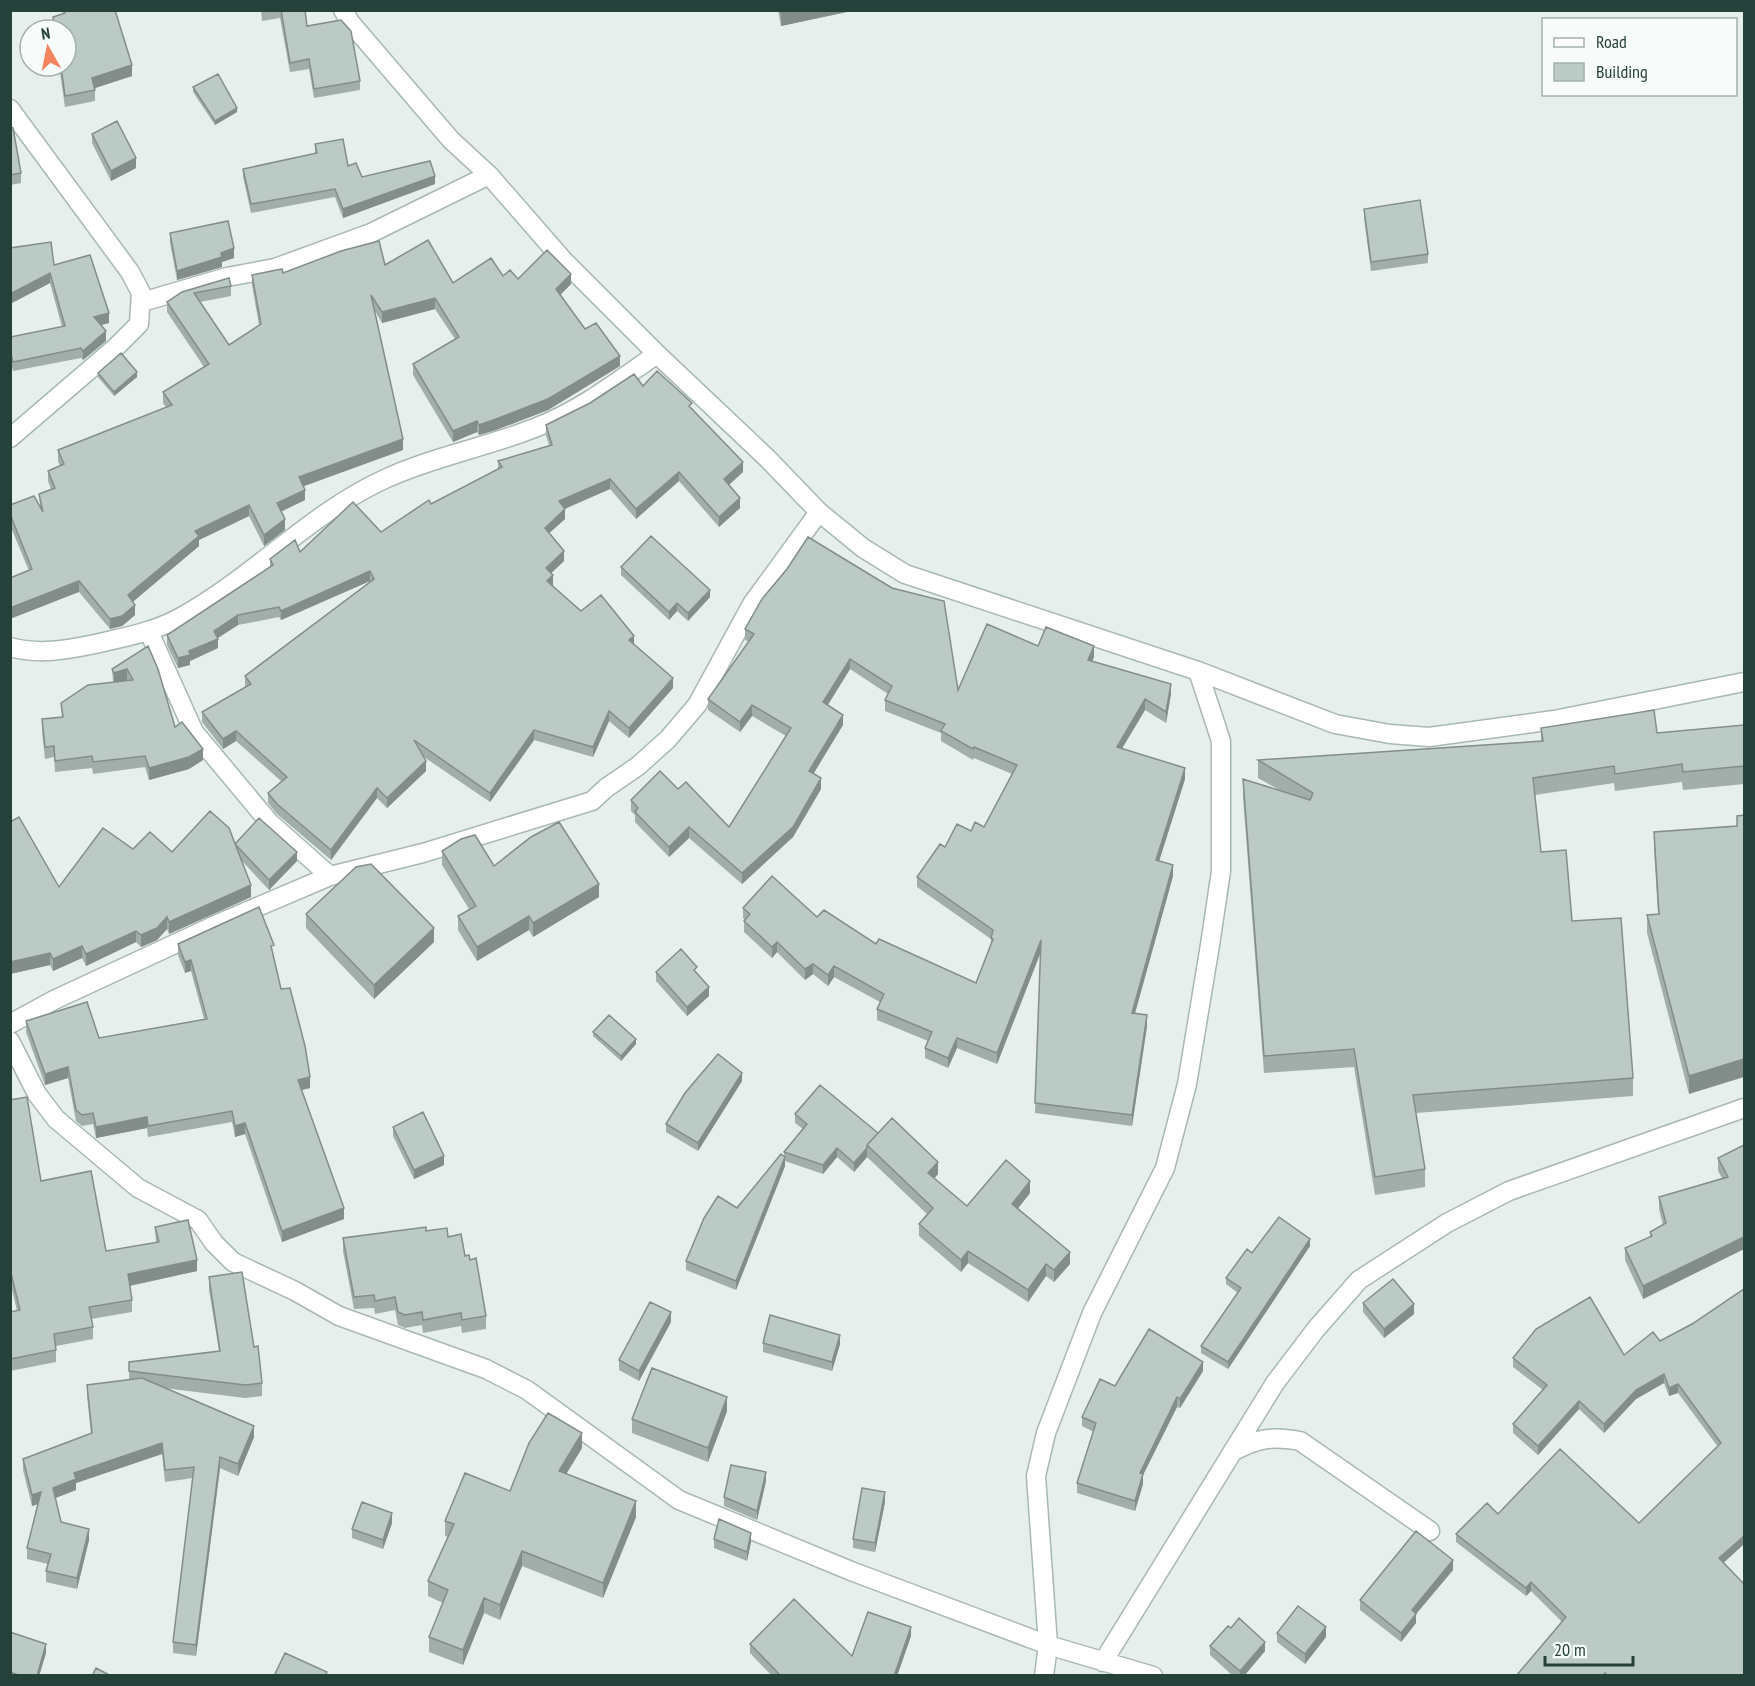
<svg xmlns="http://www.w3.org/2000/svg" width="1755" height="1686" viewBox="0 0 1755 1686" font-family="'PT Sans Narrow',sans-serif">
	<rect width="100%" height="100%" fill="#e6efeb"/>
	<g fill="none" stroke-linecap="round" stroke-linejoin="round">
		<g stroke="#a8b8b2" stroke-width="21">
			<path id="minor" d="M343,10L350,22L451,140L489,175L563,260L657,354L768,459L819,512L863,548L905,574L1198,671
				M10,109L130,272L141,293L139,324L115,348L10,438
				M142,302L227,277L275,268L371,233L489,175
				M149,632L194,732L269,822L330,876
				M10,647C39,655 66,650 95,644C125,637 154,632 181,617C254,577 311,512 387,478C435,456 488,447 537,427C581,410 618,381 657,354
				M10,1024L54,1000L222,922L330,876L423,853L592,801L606,788L638,766L668,739L697,705L752,604L819,512
				M10,1041L37,1094L56,1119L138,1188L198,1220L214,1243L233,1262L295,1291L339,1316L486,1369L527,1390L679,1500L851,1571L1048,1645L1153,1676
				M1232,1452C1258,1438 1271,1436 1300,1441L1430,1531
				M1103,1662L1275,1383L1316,1329L1359,1280L1447,1223L1509,1191L1744,1108"/>
		</g>
		<g stroke="#a8b8b2" stroke-width="21">
			<path id="tertiary" d="M1198,671L1335,724L1390,734L1429,737L1554,720L1744,682
				M1044,1676L1048,1645L1036,1476L1046,1433L1092,1313L1165,1168L1187,1084L1210,945L1221,871V741L1198,671"/>
		</g>
		<use href="#minor" stroke="#fff" stroke-width="18"/>
		<use href="#tertiary" stroke="#fff" stroke-width="18"/>
	</g>
	<path fill="#a1aea9" d="M62,10H115L132,76L95,88V101L65,107L59,66H66V30H53V17L63,14Z
		M261,10H305L307,26L360,81V90L314,98L309,69L290,72L280,18L262,21Z
		M778,10H856L781,26Z
		M193,87L237,112L215,125L193,92Z
		M10,126L21,173V183L10,185Z
		M92,134L136,168L111,181L92,143Z
		M315,144L348,166L362,177L435,184L343,218L335,197L251,213L243,177V169L315,154Z
		M1364,209L1428,254V263L1371,271L1364,218Z
		M170,233L234,258L222,262V267L177,280L170,243Z
		M10,248L54,265L109,323L101,325L106,341L83,360L81,358L13,371L10,359V337L62,327L50,283L10,304Z
		M385,265L453,283L503,276L518,279L571,284L560,295L585,329L620,366L548,410L496,430L479,435L477,432L453,442L413,375V364L455,339L435,309L382,323L375,311L403,450L303,486L305,500L281,512L285,530L264,546L249,516L199,540V546L133,601L135,615L122,626L110,629L79,592L29,571L10,525V505L40,506L39,494L51,489L48,481V471L60,466L58,461V450L166,407L163,403V392L204,367L167,312V302L182,292L231,286V296L200,302L229,345L259,325L252,285V275L283,273Z
		M98,373L137,377L114,396L98,377Z
		M643,386L692,408L743,472L729,485L740,508L719,527L679,481L636,519L610,489L565,509V519L549,533L564,561L551,573L553,585L552,586L581,611L634,644L673,688L629,738L609,721L593,757L534,740L490,802L424,757L426,771L387,808L377,798L331,860L277,814L268,803V793L281,781L236,741L223,749L202,722V712L245,687V676L370,582V581L281,620L279,617L238,625L218,638V648L190,661V665L178,668L167,645V635L270,567V559L381,532L498,469V461L549,445L546,435V425Z
		M621,567L710,597L688,621L677,611L669,620L621,575Z
		M745,629L958,690L1038,646L1094,657L1092,661L1171,694L1166,723L1145,710L1122,748L1185,779L1159,861L1173,876L1135,1013L1147,1026L1132,1126L1035,1113L1041,952L997,1064L957,1048L948,1068L925,1058V1048L928,1041L877,1020V1009L880,1002L834,977L828,986L813,974L805,980L777,952L772,958L744,932V921L745,920L743,918V908L817,917L876,944L976,983L991,946V939L917,887V877L945,847L971,831L984,827L1012,774L974,758L973,760L941,741V733L885,711V700L888,694L850,669L827,705L843,725L813,774L821,789L793,837L742,884L689,838L669,857L635,822V815L631,811V800L678,789L729,827L786,736L752,716L740,732L708,710V699L749,642L745,640Z
		M148,646L175,727L203,760L189,769L149,780L145,767L93,774L92,768L55,772L54,757L45,759L42,731V719L62,717L61,703L113,682L112,669Z
		M1744,725V784L1683,790L1682,782L1615,791L1614,783L1535,795L1541,852L1572,921L1633,1078V1096L1416,1113L1425,1169V1187L1375,1195L1354,1067L1264,1073L1243,797V779L1281,791L1258,778V760L1541,741V728L1657,733Z
		M1744,815L1689,1094L1647,933V915L1658,914L1654,849V832L1737,826V816Z
		M235,844L297,861L269,890L242,861L251,897L169,934L167,929L157,940L141,947L136,942L86,966L82,958L53,971L50,965L10,974L59,887L133,849L172,852Z
		M442,851L494,866L599,897L533,937L529,930L477,961L458,930V916L469,909L442,865Z
		M306,914L434,942L374,999L306,928Z
		M178,944L273,956L281,989L310,1088L301,1090L344,1219L282,1242L245,1134L235,1137L232,1122L148,1137L147,1128L96,1138L93,1124L82,1126L76,1121L68,1078L45,1085L26,1032V1021L99,1038L204,1019L191,971L185,973L178,955Z
		M656,972L697,973L709,996L687,1016L656,981Z
		M593,1032L636,1044L621,1061L593,1036Z
		M742,1081L698,1151L666,1132V1124Z
		M10,1100L41,1181L106,1251L156,1242L155,1227L197,1271L130,1286L132,1300V1312L91,1319L93,1327V1339L56,1346V1362L10,1371V1312L17,1311L10,1281Z
		M795,1114L878,1133L938,1174L934,1179L967,1206L1030,1193L1017,1209L1070,1264L1054,1282L1046,1276L1028,1302L968,1263L961,1272L919,1236V1224L927,1214L867,1157L854,1172L837,1157L823,1174L785,1161V1166L736,1290L686,1270V1261L784,1156V1152L803,1129L795,1123Z
		M393,1127L444,1165L414,1179L393,1136Z
		M1744,1145V1249L1643,1299L1625,1260V1248L1650,1237V1232L1663,1225L1659,1209V1197L1722,1178L1718,1171V1158Z
		M426,1231L448,1237L465,1256L470,1260L486,1316V1329L462,1333L461,1326L423,1333L422,1325L405,1328L398,1325L395,1310L375,1314L374,1308L354,1309L343,1251V1238Z
		M1310,1246L1228,1369L1201,1353V1346L1238,1293L1226,1284V1278L1252,1253Z
		M209,1277L254,1347L262,1383V1396L245,1398L164,1388L254,1437L238,1476L220,1468L196,1656L173,1653V1642L193,1478L165,1482L162,1454L76,1483V1490L55,1498L61,1522L89,1540L77,1589L46,1582V1571L48,1564L27,1559V1548L38,1504L32,1506L23,1470V1459L91,1434L87,1396V1385L129,1380V1362L219,1351L209,1290Z
		M1744,1289V1544L1723,1563L1744,1676H1516L1562,1622L1531,1591L1526,1596L1456,1542V1534L1498,1514L1639,1523L1718,1447L1678,1393L1669,1396L1664,1383L1636,1399L1604,1433L1579,1409L1538,1455L1513,1433V1424L1543,1390L1513,1367V1358L1624,1355L1660,1341L1692,1324Z
		M1363,1303L1414,1314L1384,1338L1363,1312Z
		M671,1322L639,1381L619,1370V1360Z
		M763,1343L840,1344L832,1371L763,1352Z
		M1203,1371L1180,1408L1177,1407L1143,1475V1484L1135,1511L1077,1493V1483L1094,1432L1082,1426V1417L1115,1386Z
		M727,1411L708,1462L632,1433V1419Z
		M582,1448L566,1474L636,1517L603,1598L522,1566L500,1620L484,1613L463,1665L429,1652V1637L443,1603L428,1596V1581L448,1537L445,1536V1521L510,1491Z
		M766,1481L757,1520L724,1506V1497Z
		M885,1502L875,1552L853,1548V1539Z
		M392,1523L383,1549L352,1538V1529Z
		M714,1539L751,1542L747,1561L714,1548Z
		M1453,1570L1416,1614V1623L1401,1642L1360,1610V1600Z
		M10,1632L46,1653L39,1676H10Z
		M1277,1633L1326,1637L1305,1664L1277,1642Z
		M911,1636L897,1676H772L750,1653V1644L852,1656Z
		M1210,1646L1265,1651L1244,1676H1233L1210,1655Z"/>
	<path fill="#838d89" d="M793,10H856L781,26V13Z
		M132,65V76L92,89V78Z
		M237,108V112L215,125V121Z
		M136,158V168L111,181V171Z
		M435,176V184L343,218V209Z
		M234,248V258L222,262V267L177,280V271Z
		M50,273V283L10,304V294Z
		M571,274V284L556,299V289Z
		M435,298V309L382,323V312Z
		M109,313V323L94,327V317Z
		M10,321H12V330L10,331Z
		M106,331V341L83,360V351Z
		M620,356V366L548,410L496,430L479,435V425Z
		M137,372V377L114,396V392Z
		M477,421V432L453,442V431Z
		M403,439V450L299,488V477Z
		M743,462V472L724,489V479Z
		M679,472V481L636,519V509Z
		M610,479V489L559,511V501Z
		M305,490V500L277,513V503Z
		M740,498V508L719,527V517Z
		M249,505V516L199,540V546L128,606V595L195,531Z
		M565,509V519L545,537V528Z
		M285,519V530L264,546V535Z
		M564,551V561L546,578V568Z
		M370,571V581L281,620V611Z
		M553,575V585L547,591V581Z
		M79,581V592L10,619V608Z
		M710,590V597L688,621V613Z
		M677,603V611L669,620V612Z
		M135,605V615L122,626L110,629V619Z
		M238,615V625L216,639H218V648L190,661V665L178,668V658L189,651L214,631Z
		M634,636V646L629,640Z
		M1094,646V657L1088,671V660Z
		M850,659V669L823,713V702Z
		M127,669V681L114,684V673Z
		M673,678V688L629,738V728Z
		M1171,684V694L1166,723V712Z
		M1145,699V710L1117,757V747Z
		M752,705V716L740,732V722Z
		M609,711V721L593,757V747Z
		M843,715V725L809,781V771Z
		M534,730V740L490,802V793Z
		M236,731V741L223,749V739Z
		M203,749V760L189,769L149,780V768Z
		M426,761V771L387,808V798Z
		M1185,768V779L1156,871V860Z
		M821,778V789L793,837L742,884V873Z
		M377,788V798L331,860V850Z
		M689,827V838L669,857V847Z
		M297,852V861L269,890V880Z
		M1173,865V876L1132,1024V1013Z
		M599,884V897L533,937V923Z
		M251,885V897L169,934V922Z
		M529,916V930L477,961V947Z
		M167,917V929L157,940L141,947V935Z
		M434,928V942L374,999V985Z
		M136,931V942L86,966V954Z
		M1041,940V951L997,1064V1053Z
		M777,942V952L772,958V947Z
		M82,946V958L53,971V959Z
		M50,953V965L10,974V962Z
		M191,960V971L185,973V962Z
		M813,964V974L805,980V969Z
		M834,966V977L828,986V975Z
		M709,987V996L687,1016V1007Z
		M1147,1015V1026L1132,1126V1115Z
		M957,1038V1048L948,1068V1058Z
		M636,1039V1044L621,1061V1056Z
		M1744,1059V1077L1689,1094V1076Z
		M68,1067V1078L45,1085V1074Z
		M742,1073V1081L698,1151V1143Z
		M310,1077V1088L298,1091V1080Z
		M147,1117V1128L96,1138V1127Z
		M245,1123V1134L235,1137V1126Z
		M837,1148V1157L823,1174V1165Z
		M867,1148V1157L854,1172V1163Z
		M444,1156V1165L414,1179V1170Z
		M785,1157V1166L736,1290V1281Z
		M938,1162V1174L928,1185V1173Z
		M1030,1181V1193L1012,1216V1204Z
		M344,1208V1219L282,1242V1231Z
		M1744,1237V1249L1643,1299V1286Z
		M1310,1239V1246L1228,1369V1362Z
		M968,1251V1263L961,1272V1260Z
		M1070,1252V1264L1054,1282V1270Z
		M197,1260V1271L128,1286V1274Z
		M1046,1264V1276L1028,1302V1290Z
		M1414,1304V1314L1384,1338V1329Z
		M671,1312V1322L639,1381V1371Z
		M840,1335V1344L832,1371V1362Z
		M1203,1362V1371L1180,1408V1399Z
		M1664,1374V1383L1636,1399L1604,1433V1424L1636,1390Z
		M1678,1384V1393L1669,1396V1388Z
		M727,1397V1411L708,1462V1448Z
		M1177,1397V1407L1143,1475V1484L1135,1511V1501L1140,1473Z
		M1579,1401V1409L1538,1455V1446Z
		M254,1426V1437L238,1476V1464Z
		M582,1433V1448L559,1486V1471Z
		M162,1443V1454L76,1483V1490L53,1499V1488L74,1473Z
		M220,1457V1468L196,1656V1645Z
		M766,1472V1481L757,1520V1511Z
		M41,1492V1503L32,1506V1495Z
		M885,1492V1502L875,1552V1543Z
		M636,1501V1517L603,1598V1583Z
		M392,1513V1523L383,1549V1540Z
		M89,1529V1540L77,1589V1578Z
		M751,1533V1542L747,1561V1552Z
		M1744,1536V1544L1719,1567V1558Z
		M522,1551V1566L500,1620V1605Z
		M1453,1560V1570L1416,1614V1623L1401,1642V1633L1412,1610Z
		M1531,1582V1591L1526,1596V1588Z
		M484,1598V1613L463,1665V1650Z
		M911,1627V1636L897,1676H894Z
		M1326,1627V1637L1305,1664V1654Z
		M1265,1642V1651L1244,1676H1240V1671Z
		M46,1644V1653L39,1676H37Z"/>
	<path fill="#bbcac4" stroke="#838d89" stroke-width="1.5" d="M64,10H115L132,65L92,78L95,90L65,96L61,66H66V30H55L53,17L65,13Z
		M281,10H305L307,26L341,20L351,31L360,81L314,89L309,59L290,63Z
		M780,10H793L781,13Z
		M218,74L237,108L215,121L193,87Z
		M117,121L136,158L111,171L92,134Z
		M10,126L13,128L21,173L10,175Z
		M343,139L348,166L356,163L362,177L430,161L435,176L343,209L335,189L251,204L243,169L317,153L315,144Z
		M1420,200L1428,254L1371,262L1364,209Z
		M228,221L234,248L221,253L222,257L177,271L170,233Z
		M428,240L453,283L491,258L503,276L510,270L518,279L547,250L571,274L556,289L585,329L596,323L620,356L548,399L496,419L479,425L477,421L453,431L413,364L459,337L435,298L382,312L371,295L403,439L299,477L305,490L277,503L285,519L264,535L249,505L195,531L199,536L128,595L135,605L122,616L110,619L79,581L10,608V578L32,569L10,514V505L34,496L43,512L39,494L55,488L48,471L64,464L58,450L172,405L163,392L209,364L167,302L182,292L229,278L231,286L194,293L229,345L261,324L252,275L282,269L283,273L341,251L379,241L385,265Z
		M51,242L54,265L90,255L109,313L94,317L106,331L83,351L81,348L13,362L10,350V337L65,326L50,273L10,294V248Z
		M121,353L137,372L114,392L98,373Z
		M657,371L692,403L689,406L743,462L724,479L740,498L719,517L679,472L636,509L610,479L559,501L565,509L545,528L564,551L546,568L553,575L547,581L581,611L601,595L634,636L629,640L673,678L629,728L609,711L593,747L534,730L490,793L414,740L426,761L387,798L377,788L331,850L277,804L268,793L287,777L236,731L223,739L202,712L251,684L245,676L374,579L370,571L281,611L279,607L238,615L214,631L218,639L189,651L190,655L178,658L167,635L273,565L270,559L295,540L300,552L353,502L381,532L429,500L431,504L502,467L498,461L552,445L546,425L590,403L634,374L643,386Z
		M651,536L710,590L688,613L677,603L669,612L621,567Z
		M808,537L892,588L944,601L958,690L987,624L1038,646L1046,627L1094,646L1088,660L1171,684L1166,712L1145,699L1117,747L1185,768L1156,860L1173,865L1132,1013L1147,1015L1132,1115L1035,1103L1041,940L997,1053L957,1038L948,1058L925,1048L932,1032L877,1009L884,994L834,966L828,975L813,964L805,969L777,942L772,947L744,921L750,914L743,908L772,876L817,917L824,910L876,944L879,939L976,983L993,939L991,938L993,930L917,877L940,844L945,847L957,824L971,831L975,822L984,827L1017,765L974,747L973,749L941,731L945,724L885,700L892,686L850,659L823,702L843,715L809,771L821,778L793,827L742,873L689,827L669,847L635,812L638,808L631,800L660,771L678,789L686,782L729,827L791,728L752,705L740,722L708,699L754,634L745,629L762,599L787,569Z
		M148,646L158,669L175,727L182,722L203,749L189,757L149,768L145,756L93,762L92,756L55,761L54,746L45,747L42,719L63,717L61,703L88,685L133,680L127,669L114,673L112,669Z
		M1654,710L1657,733L1744,725V766L1683,772L1682,764L1615,774L1614,766L1533,778L1541,852L1566,850L1572,921L1621,918L1633,1078L1413,1095L1425,1169L1375,1177L1354,1049L1264,1056L1243,779L1310,800L1313,793L1258,760L1543,741L1541,728Z
		M210,811L229,828L251,885L169,922L167,917L157,928L141,935L136,931L86,954L82,946L53,959L50,953L10,962V822L19,817L59,887L103,828L133,849L150,832L172,852Z
		M1744,815V1059L1689,1076L1647,915L1659,914L1654,832L1737,826V816Z
		M259,818L297,852L269,880L235,844Z
		M559,822L599,884L533,923L529,916L477,947L458,916L476,906L442,851L461,839L475,835L494,866L531,837Z
		M371,864L434,928L374,985L306,914L356,867Z
		M259,907L274,945L271,946L281,989L290,988L305,1046L310,1077L298,1080L344,1208L282,1231L245,1123L235,1126L232,1111L148,1126L147,1117L96,1127L93,1113L82,1115L76,1110L68,1067L45,1074L26,1021L87,1002L99,1038L207,1019L191,960L185,962L178,944Z
		M681,949L697,967L694,970L709,987L687,1007L656,972Z
		M609,1015L636,1039L621,1056L593,1032Z
		M718,1054L742,1073L698,1143L666,1124L685,1093Z
		M820,1085L878,1133L867,1145V1148L854,1163L837,1148L823,1165L784,1152L807,1124L795,1114Z
		M27,1097L41,1181L91,1171L106,1251L159,1242L155,1227L188,1220L197,1260L128,1274L132,1300L89,1307L93,1327L54,1334L56,1350L10,1359V1312L20,1310L10,1269V1100Z
		M423,1112L444,1156L414,1170L393,1127Z
		M892,1118L938,1162L928,1173L967,1206L1006,1160L1030,1181L1012,1204L1070,1252L1054,1270L1046,1264L1028,1290L968,1251L961,1260L919,1224L933,1208L867,1145Z
		M1744,1145V1237L1643,1286L1625,1248L1652,1236L1650,1232L1666,1223L1659,1197L1728,1177L1718,1158Z
		M781,1154L785,1157L736,1281L686,1261L704,1218L718,1196L737,1208Z
		M1279,1217L1310,1239L1228,1362L1201,1346L1241,1288L1226,1278L1247,1249L1252,1253Z
		M426,1227V1231L447,1228L448,1237L461,1234L465,1256L469,1255L470,1260L476,1258L486,1316L462,1320L461,1313L423,1320L422,1312L405,1315L398,1312L395,1297L375,1301L374,1295L354,1297L343,1238Z
		M242,1272L254,1347L258,1346L262,1383L245,1385L129,1371V1362L220,1351L209,1277Z
		M1393,1279L1414,1304L1384,1329L1363,1303Z
		M1744,1289V1536L1719,1558L1744,1584V1676H1608L1605,1673L1603,1676H1516L1566,1617L1531,1582L1526,1588L1456,1534L1487,1503L1498,1514L1560,1449L1639,1523L1721,1443L1678,1384L1669,1388L1664,1374L1636,1390L1604,1424L1579,1401L1538,1446L1513,1424L1547,1385L1513,1358L1536,1329L1590,1297L1624,1355L1653,1332L1660,1341L1692,1324Z
		M650,1302L671,1312L639,1371L619,1360Z
		M770,1315L840,1335L832,1362L763,1343Z
		M1149,1329L1203,1362L1180,1399L1177,1397L1140,1473L1143,1474L1135,1501L1077,1483L1096,1423L1082,1417L1100,1379L1115,1386Z
		M652,1368L727,1397L708,1448L632,1419Z
		M142,1378L254,1426L238,1464L220,1457L196,1645L173,1642L194,1467L165,1470L162,1443L74,1473L76,1479L53,1488L61,1522L89,1529L77,1578L46,1571L51,1554L27,1548L41,1492L32,1495L23,1459L92,1433L87,1385Z
		M548,1413L582,1433L559,1471L636,1501L603,1583L522,1551L500,1605L484,1598L463,1650L429,1637L448,1590L428,1581L454,1524L445,1521L465,1473L510,1491L529,1443Z
		M731,1465L766,1472L757,1511L724,1497Z
		M862,1488L885,1492L875,1543L853,1539Z
		M362,1502L392,1513L383,1540L352,1529Z
		M719,1519L751,1533L747,1552L714,1539Z
		M1416,1531L1453,1560L1412,1610L1416,1614L1401,1633L1360,1600Z
		M794,1599L852,1656L868,1612L911,1627L894,1676H781L750,1644Z
		M1298,1606L1326,1627L1305,1654L1277,1633Z
		M1239,1618L1265,1642L1240,1671L1210,1646L1228,1626L1231,1628Z
		M10,1632L46,1644L37,1676H21L10,1672Z
		M285,1653L327,1672L325,1676H274Z
		M96,1668L111,1676H92Z"/>
	<rect width="1755" height="1686" fill="none" stroke="#24423a" stroke-width="24"/>
	<rect x="1542" y="18" width="195" height="78" fill="#f7fbf9" stroke="#a3b1ad" stroke-width="1.5"/>
	<rect x="1554" y="38" width="30" height="9" fill="#ffffff" stroke="#a3b1ad" stroke-width="1.5"/>
	<text x="1596" y="48" font-size="18" fill="#24423a">Road</text>
	<rect x="1554" y="63" width="30" height="18" fill="#bbcac4" stroke="#a3b1ad" stroke-width="1.5"/>
	<text x="1596" y="78" font-size="18" fill="#24423a">Building</text>
	<g transform="translate(48 48) rotate(351)"><circle r="28" fill="#f7fbf9" stroke="#a3b1ad" stroke-width="1.5"/>
	<path d="M0-4.5L10 22L0 15L-10 22Z" fill="#f4845f"/>
	<text y="-9" font-size="16" font-weight="bold" text-anchor="middle" fill="#24423a">N</text>
	</g>
	<path d="M1545 1656v9h88v-9" fill="none" stroke="#24423a" stroke-width="3"/>
	<text x="1554" y="1656" font-size="18" fill="#24423a" stroke="#f7fbf9" stroke-width="4.5" paint-order="stroke">20 m</text>
</svg>
